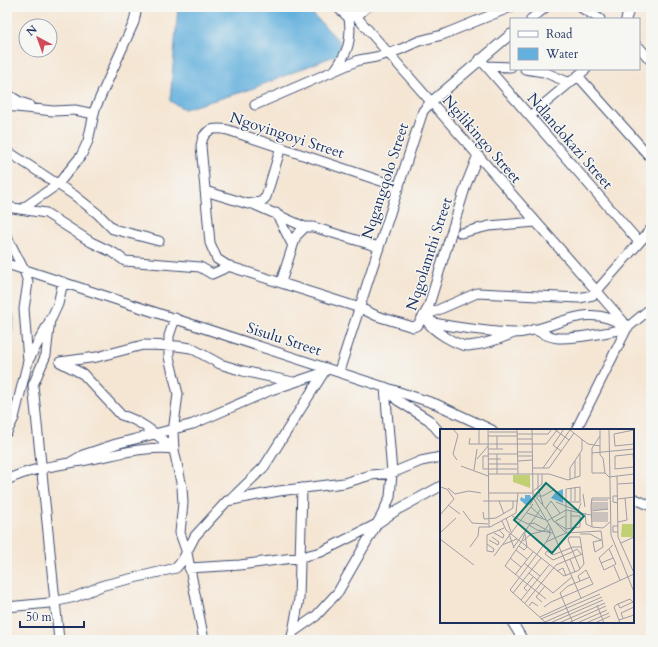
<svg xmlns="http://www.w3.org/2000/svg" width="658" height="647" viewBox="0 0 658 647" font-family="Cardo,serif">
	<rect width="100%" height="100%" fill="#f6f6f2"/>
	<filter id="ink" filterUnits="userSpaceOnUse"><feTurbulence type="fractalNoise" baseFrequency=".025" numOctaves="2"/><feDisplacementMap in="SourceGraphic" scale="8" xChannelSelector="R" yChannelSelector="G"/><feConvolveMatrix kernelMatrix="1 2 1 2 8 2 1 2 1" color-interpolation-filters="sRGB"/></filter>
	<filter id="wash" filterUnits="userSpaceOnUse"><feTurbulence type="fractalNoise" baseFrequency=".012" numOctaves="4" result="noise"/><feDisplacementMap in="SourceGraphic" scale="16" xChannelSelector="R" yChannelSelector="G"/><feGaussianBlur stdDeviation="0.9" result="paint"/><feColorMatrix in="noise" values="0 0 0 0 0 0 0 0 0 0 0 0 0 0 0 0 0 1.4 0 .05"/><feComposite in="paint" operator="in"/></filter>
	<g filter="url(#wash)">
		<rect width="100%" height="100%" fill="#f5e6d4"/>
		<path fill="#64b0dd" stroke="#40709e" d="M178,7H306L340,42L339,54L246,91L184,109L170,101Z
			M7,292L14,319L7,354Z"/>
	</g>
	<g filter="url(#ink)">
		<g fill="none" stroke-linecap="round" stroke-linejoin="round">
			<g stroke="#3c4a70" stroke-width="11">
				<path id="minor" d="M348,7L622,320L627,328
					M580,7L600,19
					M356,17L367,7
					M531,19L546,7
					M626,19L630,7
					M639,47L651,61
					M480,59L639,242
					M486,66L511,67
					M525,69L544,72L570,83
					M335,70C348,52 352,40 349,18L337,7
					M578,76L651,158
					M7,94L20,102L29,105
					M255,105L359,60L376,57L399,50L419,41L442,35L511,7
					M7,106L53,111L75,110L94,114
					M530,116L586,69
					M7,151L74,195L98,214L113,229L159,241
					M399,187L228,130C213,127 203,129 201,146L210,243L217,259L228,266L360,308L377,316L413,327L418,325L428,308L466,185L478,155
					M205,191L248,204L261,202L266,197L281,147
					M255,205L305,227
					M7,207L46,213L91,242L114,253L125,261L200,267L212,274L230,266
					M22,209L58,184L81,156L88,141L95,109L134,22L137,7
					M276,213L292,244
					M461,233L489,226L536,222
					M7,237L24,270L28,282L24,309L28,361
					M7,264L436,404L492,430
					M281,282L296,236L305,227H313L379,247
					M424,316L477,293L579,298L593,295L651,229
					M424,316L434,323L444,325C464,328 495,333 514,333C553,332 585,299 624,326
					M175,318L169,336V357L178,394L173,432L174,450L182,487L183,503L180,533L187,553L204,640
					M50,319L46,355L33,385L59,640
					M427,321C431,330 458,346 468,346C483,345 500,339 514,333
					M534,329C541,333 549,337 558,338C573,339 612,332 627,328
					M60,362L97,357L143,345L177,346L191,348L220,364L243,371L293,382
					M60,362L83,374L121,415C142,421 157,435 174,449
					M339,371L423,111L431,102L511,34
					M386,388L397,400L429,420L441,434
					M576,430L627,328L651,308
					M7,432L14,418L28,361L52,317L58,304L63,282
					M71,462L83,455L116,444L193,424L271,390L322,373
					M7,480C33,467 63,465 91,459C119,454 145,446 174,449
					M633,498L651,506
					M230,500L264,467L324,372
					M189,568L240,565L301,557L321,552L375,525L397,510L441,486
					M7,607L49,603L75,597L104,585L176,568L182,561L195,536L227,501L279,491L344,483L371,475L392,473L421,461L441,457
					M512,622L523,640
					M293,632L299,599L302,488
					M291,640L293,632L316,616L338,592L382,515L390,497L392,473L385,387"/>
			</g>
			<use href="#minor" stroke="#fff" stroke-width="9"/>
		</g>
	</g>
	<g text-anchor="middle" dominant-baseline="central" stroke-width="3" stroke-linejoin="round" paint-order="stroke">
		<g font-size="15" fill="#1b2f5e" stroke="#f6f6f2">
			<text transform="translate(287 135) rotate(18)">Ngoyingoyi Street</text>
			<text transform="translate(482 139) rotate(49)">Ngilikingo Street</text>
			<text transform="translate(570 141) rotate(49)">Ndlandokazi Street</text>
			<text transform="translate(385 181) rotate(-72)">Nqgangqolo Street</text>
			<text transform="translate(429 254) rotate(-72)">Nqgolamthi Street</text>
			<text transform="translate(284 339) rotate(18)">Sisulu Street</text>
		</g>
	</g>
	<g transform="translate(440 429)">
		<rect width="194" height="194" fill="#f5e6d4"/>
		<path d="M73,46H90V59L73,53ZM182,95H193V108H181Z" fill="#c1d072"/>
		<path d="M123,60V74L111,69L116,63ZM85,66H90L92,71L86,76L80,71L81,68L85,70Z" fill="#64b0dd"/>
		<path fill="none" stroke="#9e9da5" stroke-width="1" d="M13,0L18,6L13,25L17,31M39,0V15M48,0L49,98M77,0L78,45M92,0L93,68L111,99L141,169M114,0L129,11M160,0V26L163,29L165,44M169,0L171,106L194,163M130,1L148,15L160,17M194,1L174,5L175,17L194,15M49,3H77M77,5H108L112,0M48,7H77M160,7L152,19V44H165L169,48L194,45M30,9L29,15H106L118,0M77,10H92M48,20H63M57,20V7M121,22L113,16L124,0M78,23H92M152,24L194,20M48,25H77M57,25V45M193,25L194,38L175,40V27L194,25M77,27H92M37,30L48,17M48,30H61M78,32L92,31M135,32V49M48,35H77M21,37L48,47M92,39H109L134,4M103,39L130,1M48,40H77M48,40H43V27H48M34,41L37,20M48,45H109L128,51L140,47V25M98,45V61M102,45V55L92,63L106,80M177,47L178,108L194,144M194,49V65M130,50V39L142,21V10M178,55L193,54M0,58L7,60L14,70L0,86M135,58V72M8,59L15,65L29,62L41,64M131,59V72M99,62L103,76M48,64H92M143,65L145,78M97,67H103L115,60M178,67H173V73L178,74M170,69H152L151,77L152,98L163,99L170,93M178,70L194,68M151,71H168M43,72H78M59,72L64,85M116,73L138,82L141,74M126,73H140V58L126,60V104M151,74H168M8,76L20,85M90,76L96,65M151,76H168M91,78L103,89M151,78H168M151,80H168M131,81V100M23,82L32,94L48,95M151,82L168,80M43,83L44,90L56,89L73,79V72M87,84L106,91M120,84L111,72L106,79L114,93L125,87M145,84L146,95L152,98M151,84H168M151,86H168M72,87L88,95L94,94L110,103M152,88H168M66,89L71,103M152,90H168M62,92L66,101L124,147L137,142L139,141L144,135L140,108H129L128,111L140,140M107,92L126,81L151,86M152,92H168M115,93L125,103M115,93L126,100M178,93L187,91L185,69M89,96L97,101L113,104M178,97H173V103H178M126,100L140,98V87H131M86,101L82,112L65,137L106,170M161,102L163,118L155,123L153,113L162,111M0,104L16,89M54,104L63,109L64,106L59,101M69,105L74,119M140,105H150L161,111M0,110L34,136M49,111L58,116L59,113L52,108M83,112L91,105L104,102L109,95M106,113L110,106V98M181,114L194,108M47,115L54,120L53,123L47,122V106L64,99M63,115L93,75M79,117L84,121L87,118L85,105M30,118L38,107L39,98H50L76,84L78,64M73,119L100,81M169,120L176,135L164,141L159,129L173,116M76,121L87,130M132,123L113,131L105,125L107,122L113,126L133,118H141M132,123L137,120L141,125M54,127L62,116L77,110M70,129L81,138M130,130L135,143M84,134L100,147M161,134L173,129M174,137L180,151M117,142L123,139L126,147M89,144L113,164L132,148M75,146L93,123M87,162L84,159L93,148M73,164L101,129M81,171L109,136M102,173L96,168L105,157M85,174L116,136L142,125M178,175L180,179L193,173L190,170L178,175L176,176L174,178L180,194M157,176L164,194M89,177L92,173L98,177M104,178L111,173L153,155L146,141L138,147L140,152M100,188L194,145M183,189L181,184L194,178M101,190L160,165M179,191L194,186M105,193L162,168M106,194L70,161L106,113L126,104L161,102M110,194L163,171M119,194L165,174M128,194L166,177M133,194L120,164L128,157L150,148M137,194L167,181M146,194L169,184M155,194L170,187"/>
		<path fill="#0f766e" fill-opacity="0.15" stroke="#0f766e" stroke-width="2" d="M106,54L144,87L112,124L74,91Z"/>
		<rect width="194" height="194" fill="none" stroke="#1b2f5e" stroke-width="2"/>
	</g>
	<rect width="658" height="647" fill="none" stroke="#f6f6f2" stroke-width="24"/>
	<rect x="510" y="18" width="130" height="52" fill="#f6f6f2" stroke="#9ea6b7"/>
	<rect x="518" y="31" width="20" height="6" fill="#ffffff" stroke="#9ea6b7"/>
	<text x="546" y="38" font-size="12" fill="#1b2f5e">Road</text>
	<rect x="518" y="48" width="20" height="12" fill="#64b0dd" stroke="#9ea6b7"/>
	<text x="546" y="58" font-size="12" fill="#1b2f5e">Water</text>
	<g transform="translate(38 38) rotate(319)"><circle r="19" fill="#f6f6f2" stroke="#9ea6b7"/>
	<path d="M0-3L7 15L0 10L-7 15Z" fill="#d1495b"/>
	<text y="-6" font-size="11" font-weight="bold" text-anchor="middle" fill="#1b2f5e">N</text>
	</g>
	<path d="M20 621v6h64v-6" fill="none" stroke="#1b2f5e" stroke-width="2"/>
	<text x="26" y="621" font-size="12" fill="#1b2f5e" stroke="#f6f6f2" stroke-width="3" paint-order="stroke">50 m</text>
</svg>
